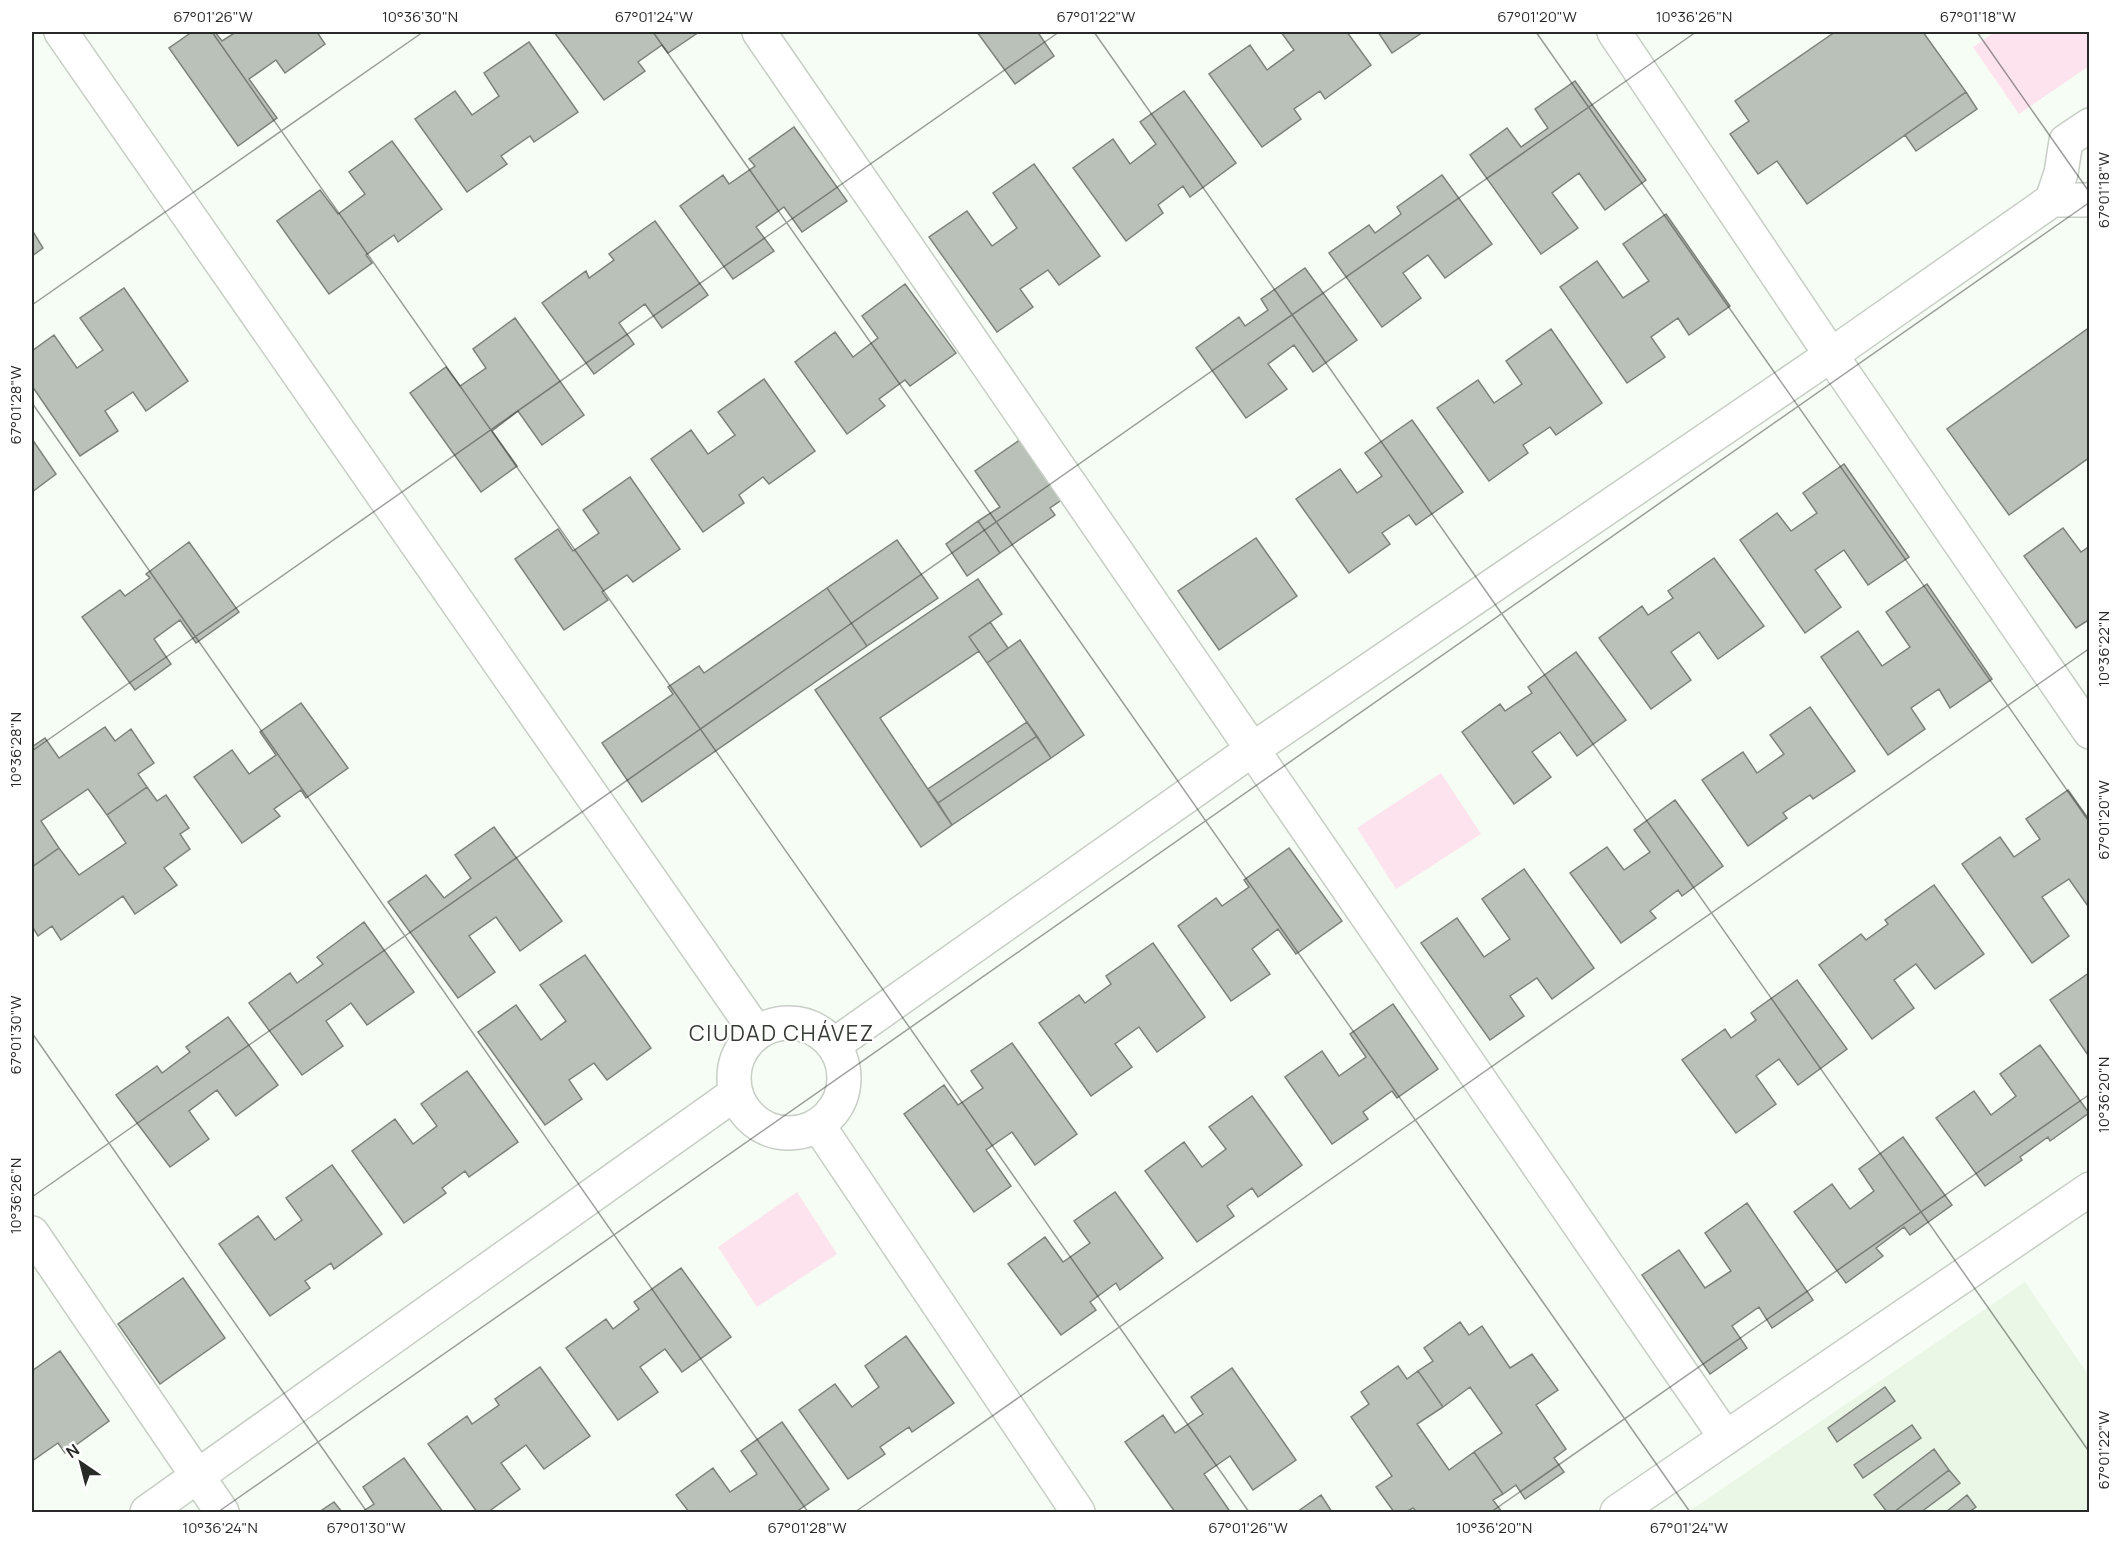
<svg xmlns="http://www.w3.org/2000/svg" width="2121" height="1544" viewBox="0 0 2121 1544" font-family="Manrope,sans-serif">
	<rect width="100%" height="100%" fill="#f6fdf4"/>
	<path fill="#eaf6e6" d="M2025,1282L2089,1376V1512H1688Z"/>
	<path fill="#fde3ee" d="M1995,32H2089V66L2019,114L1973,47Z
		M1441,773L1481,834L1396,889L1357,828Z
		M797,1192L837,1254L757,1307L718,1247Z"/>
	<path fill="#bac1b8" stroke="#7d837b" stroke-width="1.5" d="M192,32H215L222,41L236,32H317L325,44L285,73L276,60L249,79L277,118L238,146L169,48Z
		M554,32H699L668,53L662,45L638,62L645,71L604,100Z
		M977,32H1042L1039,34L1054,56L1015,84Z
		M1281,32H1347L1371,65L1325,99L1320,91L1294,109L1301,119L1262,147L1209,74L1250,45L1267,70L1294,50Z
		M1378,32H1423L1392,53Z
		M1835,32H1923L1966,92L1807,204L1777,161L1758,174L1730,134L1749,121L1735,101Z
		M529,42L578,112L534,142L530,136L501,156L507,164L467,192L415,119L455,91L472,115L499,96L484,73Z
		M1575,81L1646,180L1605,210L1579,173L1552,193L1578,228L1541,254L1470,155L1507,128L1521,147L1548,128L1535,109Z
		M1184,91L1236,163L1190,197L1183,186L1158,205L1163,213L1126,241L1073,168L1113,139L1130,164L1156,144L1140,122Z
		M1966,92L1977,109L1916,151L1905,135Z
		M794,127L847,201L802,232L784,207L756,227L774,251L733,279L680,206L723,175L729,184L755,166L749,159Z
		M392,141L442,209L398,242L394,235L366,255L372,263L329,294L277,221L320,190L338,214L365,194L349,172Z
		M1034,164L1100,256L1059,285L1048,270L1020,289L1033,307L997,332L929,237L967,211L992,246L1017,228L993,193Z
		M1442,175L1492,244L1445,278L1428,255L1403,273L1421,298L1382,327L1329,253L1369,225L1375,233L1401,214L1397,207Z
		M1666,214L1730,306L1689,335L1678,318L1651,337L1665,357L1627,383L1560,287L1597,261L1623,298L1649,281L1623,244Z
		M655,221L708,295L662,328L645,304L619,323L634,344L594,374L542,303L586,271L589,278L614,260L609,254Z
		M32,230L43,248L32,256Z
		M1305,268L1357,340L1313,372L1294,345L1268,364L1287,389L1246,418L1196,348L1239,317L1245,326L1268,310L1261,299Z
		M905,284L956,353L910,386L905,380L879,399L885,406L847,434L795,362L835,332L853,357L878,338L862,316Z
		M124,288L188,381L146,411L133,392L105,411L118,431L80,456L32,386V351L54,335L77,368L103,350L80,318Z
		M515,318L584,415L542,445L518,411L492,431L517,466L481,492L410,393L446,367L460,386L486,368L473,349Z
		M2090,327V457L2009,515L1947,429Z
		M1551,329L1602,403L1556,435L1550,427L1523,445L1528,453L1489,481L1437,408L1478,380L1494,403L1522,384L1506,361Z
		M764,379L815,451L769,484L763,477L739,495L744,503L703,532L651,459L691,430L708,454L735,435L718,412Z
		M1412,420L1463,492L1416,525L1409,515L1382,533L1390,544L1349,573L1296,499L1340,469L1357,493L1382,476L1365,453Z
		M32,439L56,474L32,492Z
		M1021,439L1063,499L1050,508L1055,515L1000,553L978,521L1000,507L975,471Z
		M1844,464L1909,557L1868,585L1844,550L1815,570L1841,607L1805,633L1740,540L1777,513L1791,531L1817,513L1803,493Z
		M630,477L680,549L633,582L627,575L602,592L608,600L564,630L515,559L558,529L573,551L599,533L583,510Z
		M978,521L1000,553L967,576L946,544Z
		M2063,528L2081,552L2090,546V619L2076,628L2024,556Z
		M1256,538L1297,596L1219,650L1178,591Z
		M897,540L938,598L867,646L827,588Z
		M189,542L239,612L196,643L180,620L154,639L171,664L135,690L82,617L120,590L125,596L150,578L146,574Z
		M1714,558L1764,626L1718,659L1699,632L1671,652L1691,680L1651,709L1599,638L1642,606L1648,615L1673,598L1668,591Z
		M978,579L1002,614L969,637L979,651L880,718L952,825L921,847L815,690Z
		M1927,584L1992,679L1950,708L1939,689L1911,708L1925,729L1888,755L1821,657L1858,631L1882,666L1910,647L1886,612Z
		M827,588L867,646L642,802L602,743L673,694L668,687L699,666L704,673Z
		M990,622L1008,648L987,663L969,637Z
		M1020,640L1084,735L1051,758L987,663Z
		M1576,652L1626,720L1577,756L1560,732L1532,752L1551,777L1514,804L1462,732L1500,704L1505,711L1532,693L1528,687Z
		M301,703L348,768L306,798L301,790L274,809L280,816L242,843L194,777L232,750L249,774L276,755L260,732Z
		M1810,707L1855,771L1813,799L1810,795L1783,813L1787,818L1748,846L1702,780L1743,752L1757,773L1784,754L1770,735Z
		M1027,722L1037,736L938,803L928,789Z
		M105,727L115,741L131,729L154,763L138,774L147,787L107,815L88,789L41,821L59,848L32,867V747L45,738L59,758Z
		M1037,736L1051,758L952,825L938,803Z
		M147,787L157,801L166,795L189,828L180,834L190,849L164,868L177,885L135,914L123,896L61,940L52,926L38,936L32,926V867L59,848L79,875L126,843L107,815Z
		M2068,790L2090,821V909L2069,879L2042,897L2069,936L2032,963L1962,864L2000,837L2014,857L2040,839L2026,819Z
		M1675,800L1723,866L1682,896L1678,890L1650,911L1656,918L1621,943L1570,873L1607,847L1624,870L1650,852L1634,830Z
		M494,827L562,921L520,951L496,917L469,936L495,972L458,998L388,902L426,875L444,898L471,878L455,855Z
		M1289,848L1342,921L1296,954L1278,929L1252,949L1270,974L1231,1001L1178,926L1216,898L1222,906L1249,887L1244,880Z
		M1524,869L1594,968L1552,999L1537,978L1510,996L1524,1016L1490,1040L1421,943L1457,918L1484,957L1510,939L1482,899Z
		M1934,885L1984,954L1935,989L1916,964L1894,980L1914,1008L1872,1039L1819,965L1861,934L1866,940L1888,924L1885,920Z
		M364,922L414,992L367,1025L351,1003L326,1021L343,1046L302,1075L249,1003L290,973L297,983L323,964L317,957Z
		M1153,943L1205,1017L1157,1052L1139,1027L1115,1044L1132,1067L1091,1096L1039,1023L1079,995L1085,1003L1111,984L1106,976Z
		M585,955L651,1048L607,1080L594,1063L569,1080L582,1099L545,1125L478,1032L516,1005L541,1040L566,1021L540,985Z
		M2089,973L2090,974V1058L2050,1000Z
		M1797,980L1847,1049L1798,1085L1779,1059L1756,1076L1776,1104L1736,1133L1682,1060L1725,1029L1731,1038L1756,1020L1751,1013Z
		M1393,1004L1438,1069L1397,1098L1392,1091L1363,1112L1368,1119L1332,1144L1285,1077L1322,1051L1339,1076L1366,1057L1350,1034Z
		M228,1017L278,1085L236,1116L217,1090L189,1111L209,1139L170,1167L116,1095L157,1066L162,1073L190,1052L186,1047Z
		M1012,1043L1077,1134L1035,1165L1012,1132L986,1150L1011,1186L974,1212L904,1114L944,1085L958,1105L983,1088L971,1071Z
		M2040,1045L2089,1113L2050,1141L2048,1137L2020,1157L2022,1160L1985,1186L1936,1118L1974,1091L1991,1115L2016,1096L2000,1074Z
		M467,1071L518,1142L469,1177L465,1171L442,1188L446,1193L404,1223L352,1151L395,1119L413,1144L437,1126L421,1104Z
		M1252,1096L1302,1165L1258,1197L1252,1188L1227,1206L1234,1216L1197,1242L1145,1171L1184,1142L1202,1167L1226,1149L1209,1127Z
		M1903,1137L1952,1205L1910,1235L1904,1227L1876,1248L1883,1256L1846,1283L1794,1212L1832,1184L1850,1209L1874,1191L1859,1169Z
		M332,1165L382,1234L334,1269L331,1263L305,1281L310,1288L270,1316L219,1244L258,1216L275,1240L302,1220L286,1198Z
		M1115,1192L1163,1258L1120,1290L1116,1283L1090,1302L1096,1310L1061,1335L1008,1264L1045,1237L1063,1262L1090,1243L1074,1221Z
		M1747,1203L1813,1300L1772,1328L1759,1307L1732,1326L1747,1348L1710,1374L1642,1275L1679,1250L1705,1288L1731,1271L1705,1233Z
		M681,1268L731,1337L682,1372L665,1349L640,1367L658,1392L618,1420L566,1348L606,1319L613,1329L639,1309L634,1302Z
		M183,1278L225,1338L160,1384L118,1324Z
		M1460,1322L1469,1335L1482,1326L1510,1368L1532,1354L1558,1390L1536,1405L1566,1449L1554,1458L1564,1472L1525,1499L1516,1485L1503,1494L1474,1452L1502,1433L1470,1387L1443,1407L1418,1371L1433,1361L1424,1348Z
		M906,1336L954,1403L912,1432L909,1427L880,1447L885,1454L848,1479L799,1410L835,1384L852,1407L879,1387L865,1366Z
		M60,1351L109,1421L65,1453L58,1443L32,1461V1371Z
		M1398,1366L1407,1379L1418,1371L1443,1407L1417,1424L1449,1470L1474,1452L1503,1494L1493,1500L1502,1512H1417L1413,1508L1406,1512H1394L1376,1487L1392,1476L1351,1417L1369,1404L1361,1392Z
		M540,1367L590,1436L544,1469L526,1445L501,1463L520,1489L488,1512H477L428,1444L467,1416L472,1424L499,1405L495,1399Z
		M1232,1368L1296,1460L1253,1490L1230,1456L1204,1474L1229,1510L1225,1512H1175L1125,1442L1163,1415L1175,1433L1203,1414L1191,1397Z
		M1885,1387L1895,1401L1837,1442L1828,1428Z
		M782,1422L829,1489L796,1512H785L784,1511L781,1512H689L676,1495L713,1468L730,1492L757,1474L741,1451Z
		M1912,1425L1921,1438L1863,1478L1854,1465Z
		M1934,1449L1949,1470L1894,1512H1887L1874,1495Z
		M404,1458L443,1512H362L374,1504L363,1487Z
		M1949,1470L1960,1483L1921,1512H1894Z
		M1321,1495L1332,1512H1297Z
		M1967,1495L1976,1507L1969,1512H1946Z
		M334,1502L342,1512H319Z"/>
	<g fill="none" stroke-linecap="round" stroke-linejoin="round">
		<g stroke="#c7cec5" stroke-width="36">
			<path id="minor" d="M61,32L757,1033
				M759,32L1726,1438
				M1614,32L1831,355L2090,732
				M2052,200L2061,173L2066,141L2090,125
				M734 1078a55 55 0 1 1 110 0a55 55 0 1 1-110 0Z
				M834,1045L1253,749L1831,355L2052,200H2090
				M818,1125L1078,1512
				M32,1233L222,1512
				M147,1512L736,1093
				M1617,1512L2090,1189"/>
		</g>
		<use href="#minor" stroke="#fff" stroke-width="33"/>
	</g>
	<path fill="none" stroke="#272a27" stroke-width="1.5" stroke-opacity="0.45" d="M212,32L1249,1512M653,32L1690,1512M1094,32L2090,1453M1536,32L2090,823M1977,32L2090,193M32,305L423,32M32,403L808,1512M32,751L1059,32M32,1033L367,1512M32,1197L1696,32M218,1512L2090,202M855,1512L2090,648M1491,1512L2090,1094"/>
	<g text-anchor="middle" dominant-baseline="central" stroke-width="4.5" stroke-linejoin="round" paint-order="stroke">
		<g font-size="22" letter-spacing="1.5" fill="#363c35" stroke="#fff">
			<text x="782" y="1033">CIUDAD CHÁVEZ</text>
		</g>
	</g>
	<rect width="2121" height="1544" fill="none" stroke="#ffffff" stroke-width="66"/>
	<g transform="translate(81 1463) rotate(325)" stroke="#ffffff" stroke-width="4.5" paint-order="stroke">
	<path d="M0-4.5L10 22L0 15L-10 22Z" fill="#272a27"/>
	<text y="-9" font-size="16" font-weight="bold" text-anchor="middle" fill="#272a27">N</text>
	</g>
	<rect x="33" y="33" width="2055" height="1478" fill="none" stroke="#272a27" stroke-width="2"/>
	<g font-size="15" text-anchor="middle" fill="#272a27">
		<text x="213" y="22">67°01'26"W</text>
		<text x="420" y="22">10°36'30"N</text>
		<text x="654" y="22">67°01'24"W</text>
		<text x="1096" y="22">67°01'22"W</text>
		<text x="1537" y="22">67°01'20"W</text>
		<text x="1694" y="22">10°36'26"N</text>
		<text x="1978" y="22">67°01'18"W</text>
		<text transform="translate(2104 190) rotate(-90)" y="5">67°01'18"W</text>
		<text transform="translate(16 405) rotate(-90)" y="5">67°01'28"W</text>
		<text transform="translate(2104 649) rotate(-90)" y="5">10°36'22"N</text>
		<text transform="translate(16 750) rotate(-90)" y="5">10°36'28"N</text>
		<text transform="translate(2104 820) rotate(-90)" y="5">67°01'20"W</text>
		<text transform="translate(16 1035) rotate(-90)" y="5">67°01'30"W</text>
		<text transform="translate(2104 1095) rotate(-90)" y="5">10°36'20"N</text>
		<text transform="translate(16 1196) rotate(-90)" y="5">10°36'26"N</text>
		<text transform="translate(2104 1450) rotate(-90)" y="5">67°01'22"W</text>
		<text x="220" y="1533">10°36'24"N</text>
		<text x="366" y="1533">67°01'30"W</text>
		<text x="807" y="1533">67°01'28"W</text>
		<text x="1248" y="1533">67°01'26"W</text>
		<text x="1494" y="1533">10°36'20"N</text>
		<text x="1689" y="1533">67°01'24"W</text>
	</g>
</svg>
